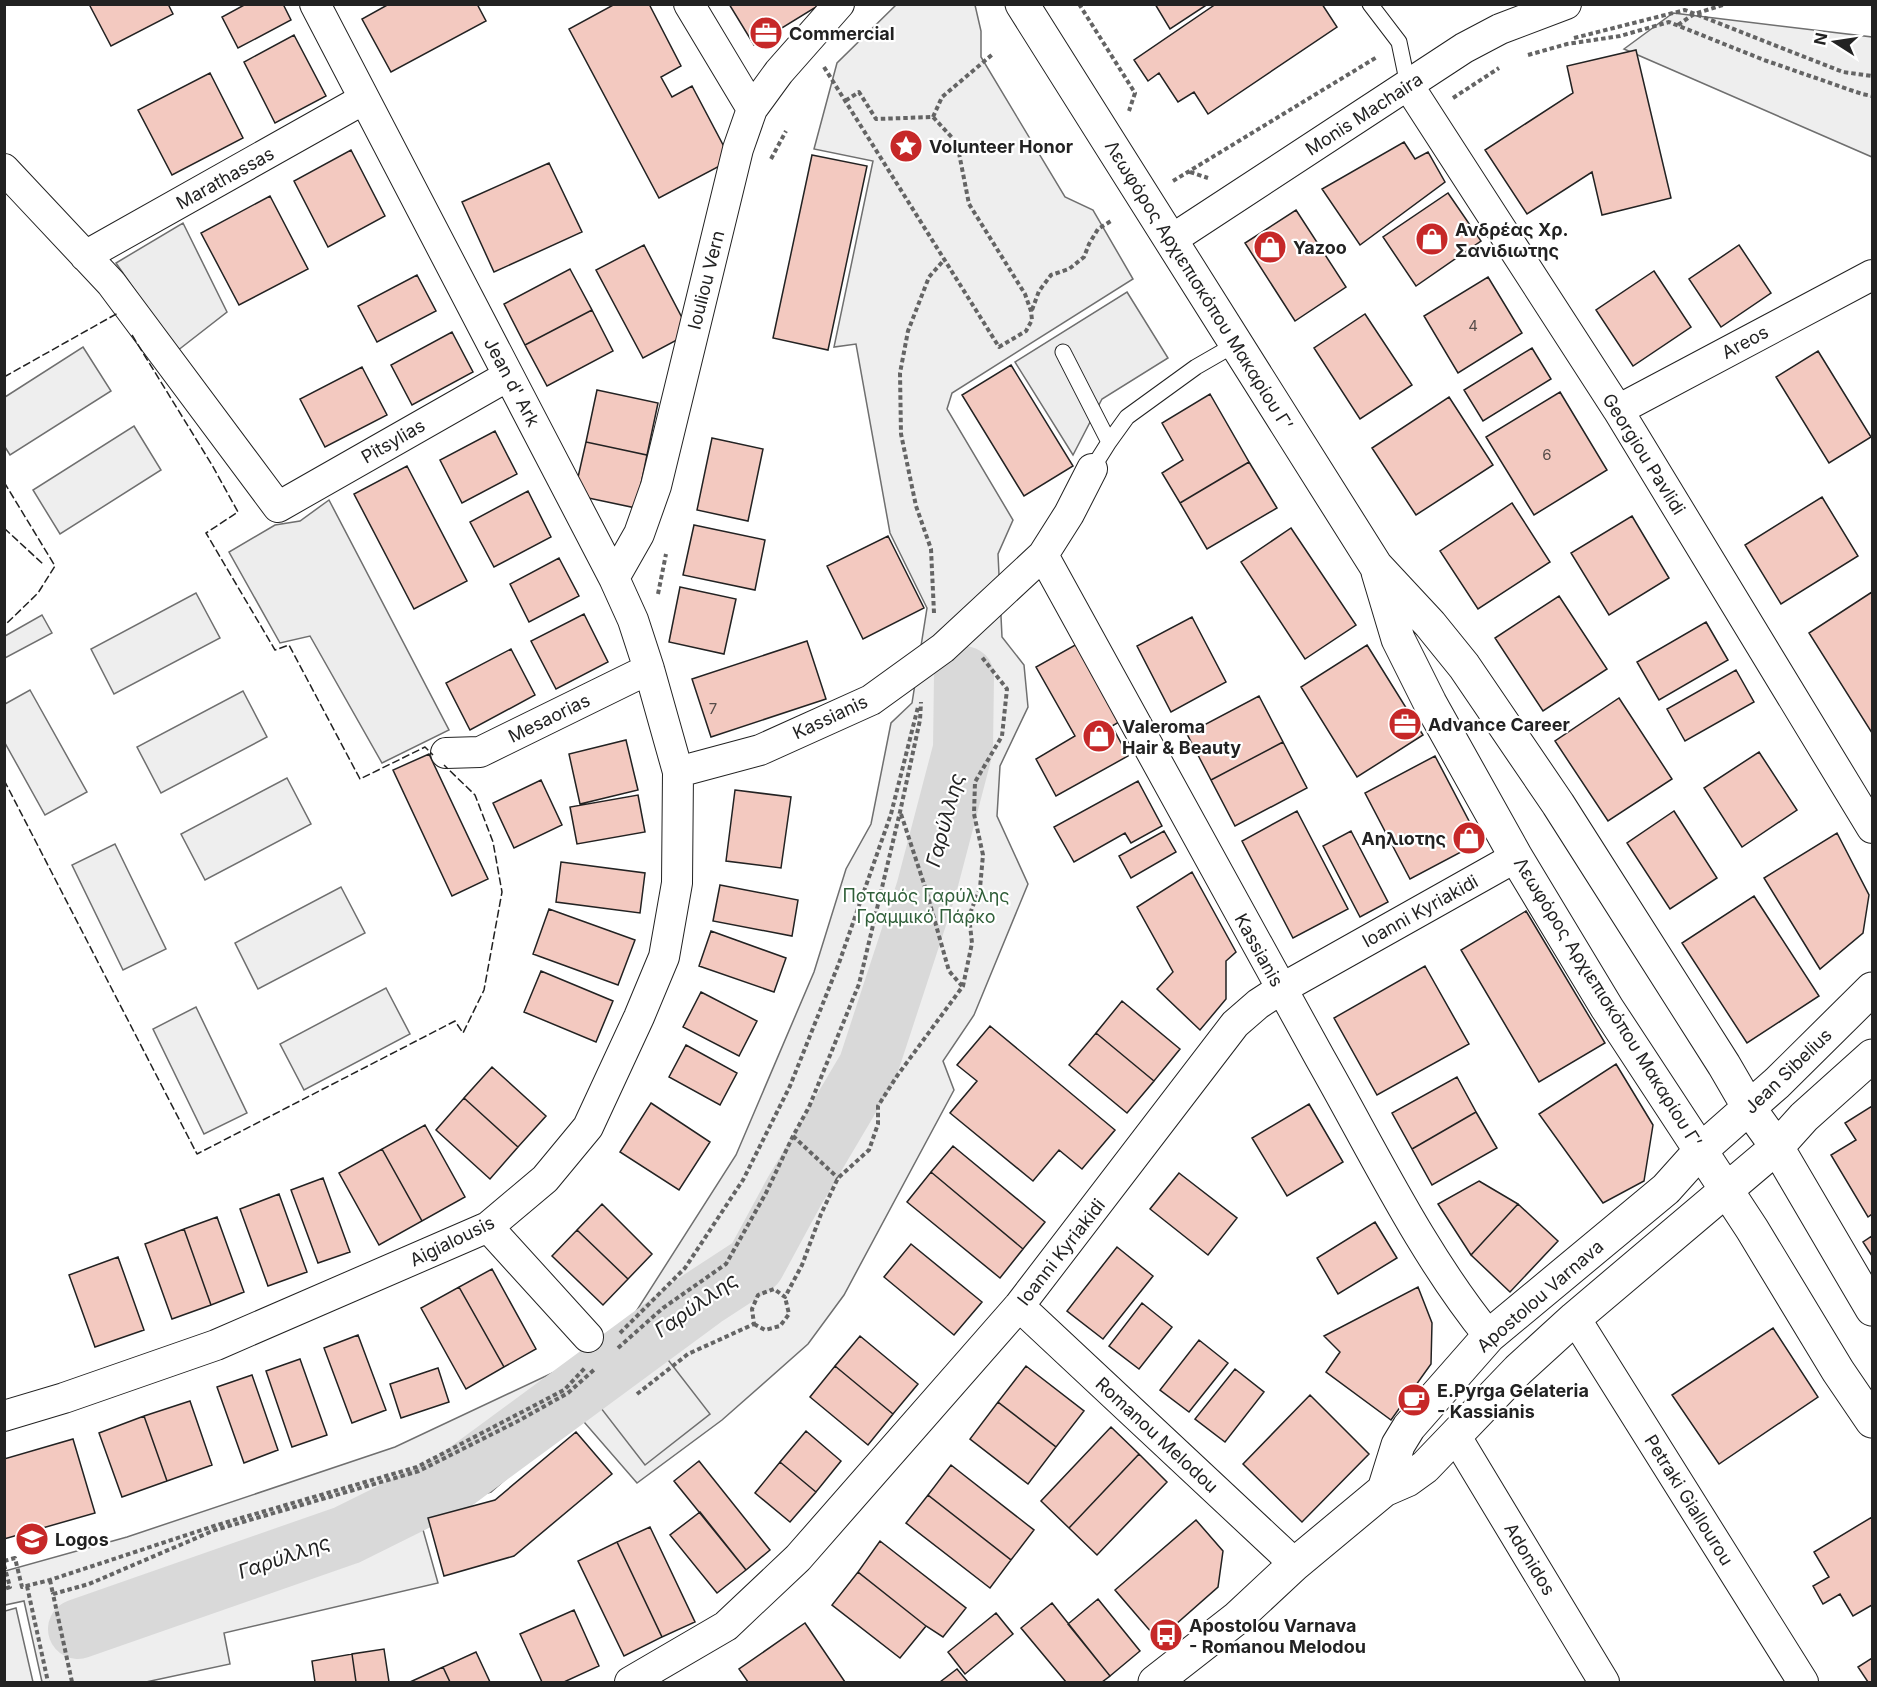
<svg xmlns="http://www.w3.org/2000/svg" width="1877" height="1687" viewBox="0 0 1877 1687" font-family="Inter,sans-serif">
	<rect width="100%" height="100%" fill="#fff"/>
	<path fill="#eee" stroke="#6f6f6f" stroke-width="1.5" d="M896,5H975L981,31V57L1065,197L1093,210L1133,279L952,393L947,409L1013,520L998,554L1002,637L1024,665L1028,707L1000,766L997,816L1028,884L974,1015L943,1061L954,1090L844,1295L808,1344L722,1420L637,1483L578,1415L491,1492L418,1512L438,1583L224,1633L230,1664L146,1682H42L24,1601L5,1605V1571L127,1537L395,1447L616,1343L736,1155L814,972L846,869L871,824L891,723L912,703L927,608L890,533L856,344L834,347L873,161L814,149L837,63Z
		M1673,13L1872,37V157L1624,49Z
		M83,347L111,391L10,455L5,447V397Z
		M134,426L161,470L60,534L33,490Z
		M196,593L220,638L114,694L91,649Z
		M42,615L52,633L5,658V636Z
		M30,690L87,792L45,815L5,743V704Z
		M243,691L267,737L161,793L137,747Z
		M287,778L311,824L205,880L181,834Z
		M115,844L166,949L123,970L72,865Z
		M341,887L365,933L258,989L235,943Z
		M386,988L410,1034L304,1090L280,1044Z
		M196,1007L247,1113L204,1134L153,1029Z
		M16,1608L33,1682H5V1611Z"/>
	<path fill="#ededed" stroke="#6f6f6f" stroke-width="1.5" d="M183,223L227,312L177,351L116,263Z
		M1127,292L1168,358L1102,399L1073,455L1015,362Z
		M329,500L449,730L382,763L310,636L280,643L229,552L275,525L300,521Z
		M662,1352L710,1414L645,1465L597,1403Z"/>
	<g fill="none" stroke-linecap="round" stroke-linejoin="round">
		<path stroke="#d9d9d9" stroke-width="60" d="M78,1629L347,1535L452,1483L703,1298L755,1264L794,1192L868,1067L926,890L963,749L964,676"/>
	</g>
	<path fill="#f3c9c0" stroke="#222" stroke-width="1.5" d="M89,4H168L173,14L111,46Z
		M246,4H283L291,20L238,48L222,17Z
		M389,4H477L486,21L391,72L362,19Z
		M615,4H649L681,66L661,77L672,97L692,86L731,160L659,198L569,29Z
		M729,4H821L754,45Z
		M1155,4H1208L1170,29Z
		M1216,4H1322L1337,27L1208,114L1194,92L1178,102L1159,73L1148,81L1134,60Z
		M294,35L326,96L275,123L244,62Z
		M1636,50L1671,198L1602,215L1592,172L1527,214L1485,150L1573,93L1567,66Z
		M210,73L243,138L172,175L138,110Z
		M1404,142L1415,159L1428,152L1445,182L1360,245L1322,189Z
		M351,150L385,216L328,247L294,181Z
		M812,155L867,166L828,350L773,338Z
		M549,163L582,232L494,272L462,202Z
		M1448,193L1481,241L1416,286L1383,237Z
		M270,196L308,269L239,305L201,233Z
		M1296,210L1346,287L1295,321L1245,243Z
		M644,245L690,333L643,358L596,270Z
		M1739,245L1771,293L1721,327L1689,279Z
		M570,269L592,310L525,345L504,304Z
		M1654,271L1691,327L1633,366L1596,310Z
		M417,275L436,311L377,342L358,306Z
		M1488,277L1522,333L1458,373L1424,316Z
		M592,310L613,351L547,386L525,345Z
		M1365,314L1412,385L1360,419L1314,348Z
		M452,332L473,372L412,405L391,365Z
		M1532,348L1551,379L1483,421L1464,390Z
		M1818,351L1871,437L1829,463L1776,377Z
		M1011,365L1073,466L1024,496L962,395Z
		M362,367L387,415L325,447L300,399Z
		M597,390L658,403L647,455L586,442Z
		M1560,392L1607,470L1534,515L1486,437Z
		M1210,394L1249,462L1180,503L1162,473L1183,460L1162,423Z
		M1449,397L1493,465L1416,515L1372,448Z
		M495,431L517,474L462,503L440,460Z
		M712,438L763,449L748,521L697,510Z
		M586,442L647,455L636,508L574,495Z
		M1249,462L1277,508L1207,549L1180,503Z
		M407,466L467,581L414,609L354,494Z
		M528,491L551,537L494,567L470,522Z
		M1822,497L1858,556L1781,604L1745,545Z
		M1512,503L1550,562L1478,609L1440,551Z
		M1632,516L1669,578L1609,615L1571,553Z
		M694,525L765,540L755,590L683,575Z
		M1291,528L1356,625L1305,659L1241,562Z
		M888,536L924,608L863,639L827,566Z
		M559,558L579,596L529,622L510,584Z
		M680,587L736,599L724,654L669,642Z
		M1872,592V733L1809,633Z
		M1559,596L1607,669L1543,711L1495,638Z
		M584,614L608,662L556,689L531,641Z
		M1192,617L1226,682L1171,712L1137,646Z
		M1706,622L1728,660L1659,700L1637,662Z
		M807,641L826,699L711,737L692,679Z
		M1077,644L1119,722L1112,726L1128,756L1056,796L1036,759L1075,736L1036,667Z
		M1367,645L1423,735L1357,777L1301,687Z
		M511,649L535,695L470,730L446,683Z
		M1736,670L1754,702L1685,741L1667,709Z
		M1259,696L1283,742L1211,780L1187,734Z
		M1619,698L1672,779L1608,821L1555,741Z
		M626,740L638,790L580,804L569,754Z
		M1283,742L1307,788L1235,826L1211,780Z
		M1759,752L1797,810L1742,847L1704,788Z
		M429,754L488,879L452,896L393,770Z
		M1435,756L1480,842L1410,879L1365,793Z
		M541,780L562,825L514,848L493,803Z
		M1138,781L1162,826L1131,843L1125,833L1074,862L1054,827Z
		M735,790L791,797L781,868L726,861Z
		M638,795L645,832L577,844L570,807Z
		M1297,811L1348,909L1293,938L1242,841Z
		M1674,811L1717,878L1670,909L1627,843Z
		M1164,831L1176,852L1131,878L1119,856Z
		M1351,831L1388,902L1360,917L1323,846Z
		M1837,833L1869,895L1863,933L1820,969L1764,878Z
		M561,862L645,873L640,913L556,902Z
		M1192,872L1236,952L1226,961V999L1200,1030L1157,989L1173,972L1137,907Z
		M720,885L798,900L792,936L713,921Z
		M1754,896L1819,996L1747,1043L1682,943Z
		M549,909L635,940L618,985L533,954Z
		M1526,911L1605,1043L1539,1082L1461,950Z
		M711,931L786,958L774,992L699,966Z
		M1425,966L1469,1044L1377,1095L1334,1018Z
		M541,971L613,1001L596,1042L524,1012Z
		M701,992L757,1021L739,1056L683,1027Z
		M1122,1001L1180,1049L1154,1081L1096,1033Z
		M990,1026L1115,1130L1082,1169L1059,1150L1033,1181L950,1113L977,1081L957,1065Z
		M1096,1033L1154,1081L1127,1113L1069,1065Z
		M686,1045L737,1073L720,1105L669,1077Z
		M1616,1064L1653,1125L1644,1181L1603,1203L1539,1114Z
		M492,1067L546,1116L518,1147L464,1098Z
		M1457,1077L1476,1112L1412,1149L1392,1113Z
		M464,1098L518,1147L490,1179L436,1130Z
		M651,1103L710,1142L679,1190L620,1152Z
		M1309,1104L1343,1162L1287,1196L1252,1138Z
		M1872,1106V1214L1868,1217L1831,1155L1856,1140L1845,1123Z
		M1476,1112L1497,1148L1432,1185L1412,1149Z
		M425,1125L465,1197L422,1221L382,1149Z
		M953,1146L1045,1222L1023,1249L931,1172Z
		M382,1149L422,1221L379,1245L339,1173Z
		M931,1172L1023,1249L1000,1278L907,1202Z
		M1179,1173L1237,1218L1208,1255L1150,1209Z
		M323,1178L350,1252L318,1263L291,1190Z
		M1479,1181L1518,1204L1471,1255L1438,1204Z
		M279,1194L307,1272L268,1286L240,1209Z
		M602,1204L652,1254L628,1279L577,1230Z
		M1518,1204L1558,1241L1510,1292L1471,1255Z
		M217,1217L244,1292L211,1305L184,1229Z
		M1375,1222L1397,1258L1338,1294L1317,1258Z
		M184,1229L211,1305L172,1319L145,1244Z
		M577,1230L628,1279L603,1305L552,1256Z
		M1872,1236V1256L1863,1242Z
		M911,1244L982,1302L954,1335L884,1277Z
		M1117,1247L1153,1276L1103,1339L1067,1311Z
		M118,1257L144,1330L95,1347L69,1275Z
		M492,1269L536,1349L504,1367L459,1287Z
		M459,1287L504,1367L466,1389L421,1308Z
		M1418,1287L1432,1323L1431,1364L1391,1420L1326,1372L1340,1352L1324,1336Z
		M1142,1303L1172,1327L1139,1369L1109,1346Z
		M1773,1328L1818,1397L1719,1464L1672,1395Z
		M358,1335L386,1410L352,1423L324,1348Z
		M860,1336L918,1384L893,1414L835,1366Z
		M1199,1340L1228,1363L1189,1412L1160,1390Z
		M300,1359L327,1435L292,1447L266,1371Z
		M835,1366L893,1414L868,1445L810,1397Z
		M1026,1366L1084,1411L1056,1447L998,1402Z
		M438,1368L449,1402L401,1418L390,1384Z
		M1235,1369L1264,1392L1225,1442L1195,1419Z
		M252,1375L278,1450L244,1463L217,1387Z
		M1310,1395L1369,1454L1302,1522L1243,1464Z
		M190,1401L212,1465L167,1481L144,1416Z
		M998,1402L1056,1447L1028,1484L970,1439Z
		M144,1416L167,1481L122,1497L99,1433Z
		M1111,1427L1139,1454L1069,1528L1041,1501Z
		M806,1431L841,1461L816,1492L780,1462Z
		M576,1432L612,1474L514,1556L444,1576L428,1518L495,1500Z
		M73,1439L95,1513L4,1539V1459Z
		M1139,1454L1167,1482L1097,1555L1069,1528Z
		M699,1461L770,1550L746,1570L674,1481Z
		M780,1462L816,1492L790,1522L755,1493Z
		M951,1465L1034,1530L1011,1560L928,1495Z
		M928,1495L1011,1560L990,1588L906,1523Z
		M700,1512L746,1570L717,1593L670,1535Z
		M1872,1517V1605L1853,1616L1840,1594L1823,1604L1813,1586L1829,1577L1814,1552Z
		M1196,1520L1223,1551L1218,1587L1158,1640L1115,1590Z
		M650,1527L695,1622L662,1637L617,1542Z
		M880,1541L966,1608L943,1637L926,1626L858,1572Z
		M617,1542L662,1637L624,1656L578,1561Z
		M858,1572L926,1626L900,1658L832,1605Z
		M1098,1599L1140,1651L1110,1676L1068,1624Z
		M1052,1603L1110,1676L1102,1682H1066L1021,1628Z
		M574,1610L599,1666L564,1682H542L520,1634Z
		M996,1613L1013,1634L965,1674L948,1652Z
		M805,1623L845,1682H748L739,1669Z
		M384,1649L389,1682H356L352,1654Z
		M476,1652L490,1682H450L443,1667Z
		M352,1654L356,1682H315L312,1661Z
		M1872,1658V1682H1868L1858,1667Z
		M443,1667L450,1682H410Z
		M957,1669L968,1682H940Z"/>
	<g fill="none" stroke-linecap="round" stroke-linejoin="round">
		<g stroke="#222" stroke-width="17">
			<path id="lane" d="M1370,4L1399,42L1408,85
				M1063,352L1109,442
				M1092,469L1109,442L1127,417L1196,367L1236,344"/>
		</g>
		<g stroke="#222" stroke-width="32">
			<path id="street" d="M689,4L752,109
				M1408,85L1618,410L1872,828
				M4,169L111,283L278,507L508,376
				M1171,240L1464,48L1500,29L1566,4
				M85,256L364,99
				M1618,410L1872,275
				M1043,555C1135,723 1227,891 1320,1058C1373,1151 1422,1254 1489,1336
				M614,578L639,534L656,486L738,149L752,109L779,72L839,4
				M446,753L480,752L649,669
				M678,772L760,750L871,700L943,648L1043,555L1069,514L1092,469
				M488,1227L588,1337
				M1019,1306L1295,1564
				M1575,1318L1803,1682
				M4,1416L64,1398L216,1345L488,1227L545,1179L588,1127L639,1017L664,957L677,883L678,772L649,669L633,620L614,578L315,4
				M1455,1435L1604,1682
				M630,1682L726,1626L798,1558L1019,1306L1235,1024L1258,1004L1281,989L1516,857"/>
		</g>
		<g stroke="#222" stroke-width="35">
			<path id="secondary" d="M1022,4L1376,566L1430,624L1464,666L1558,804L1724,1065L1749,1108L1777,1147L1872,1309
				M1378,572L1398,639L1430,703L1516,857L1607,1008L1752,1229L1838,1371L1872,1421
				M1384,1490L1398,1445L1409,1427L1489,1336L1666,1189L1701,1150L1777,1083L1872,989
				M1155,1682L1237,1618L1295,1564L1384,1490L1407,1480L1425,1467L1518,1370L1575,1318L1777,1147L1804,1117L1872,1056"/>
		</g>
		<path stroke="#646464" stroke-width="4" stroke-dasharray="4.5 3" stroke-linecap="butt" d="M1079,4L1135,93L1129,111
			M1678,25L1694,14L1726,4
			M1574,38L1685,10L1843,72L1872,76
			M1528,55L1567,44L1620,36L1669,22L1764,60L1862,94L1872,96
			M824,67L999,347L1026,331L1032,320L1031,311L1025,294L969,204L957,143L933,117L876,119L859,92L845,101
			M1453,98L1499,68
			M933,117L942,97L994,53
			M771,159L786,131
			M1190,172L1208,178
			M1173,181L1377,57
			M1032,310L1039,291L1051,275L1069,269L1084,257L1089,244L1098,229L1111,221
			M658,594L666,554
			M934,613L931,549L916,506L901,434L900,373L908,331L929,277L944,260
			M901,814L926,890L949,971L962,986
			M793,1136L838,1178
			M754,1324L765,1330L780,1326L789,1314L785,1297
			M620,1333L685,1268L743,1180L790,1086L839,963L891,814L918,707
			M618,1348L663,1308L726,1264L766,1193L793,1136L809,1107L859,984L900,812L920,720L921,702
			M637,1394L688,1354L754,1324L752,1309L758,1295L774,1289L785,1297L802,1265L821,1214L838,1178L869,1150L878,1124V1106L897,1076L963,986L972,943L969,916L980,888L983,855L974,814L975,782L1002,736L1007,689L981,656
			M4,1561L15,1558L22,1587L50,1580L217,1525L417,1467L564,1390L585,1368
			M4,1565L10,1587L4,1589
			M50,1580L53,1594
			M27,1586L48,1682
			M72,1682L53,1594L89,1584L215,1530L419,1471L518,1421L568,1393L595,1369"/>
		<use href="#lane" stroke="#fff" stroke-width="15"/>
		<use href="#street" stroke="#fff" stroke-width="30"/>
		<use href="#secondary" stroke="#fff" stroke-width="33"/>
		<path stroke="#222" stroke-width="1.5" stroke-dasharray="8 3" stroke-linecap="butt" d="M132,335L212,465L238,512L206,533L275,650L289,645L360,779L425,747L433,755
			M4,377L118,313
			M4,482L55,566L38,593L4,626
			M4,528L44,565
			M4,780L197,1154L455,1021L463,1033L484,990L502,892L493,842L475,795L444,765"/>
	</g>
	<defs>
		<g id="office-disc" transform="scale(1.725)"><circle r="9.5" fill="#c62828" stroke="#fff"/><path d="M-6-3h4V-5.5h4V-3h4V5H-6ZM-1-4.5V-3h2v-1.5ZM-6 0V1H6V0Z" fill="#fff"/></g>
		<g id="sight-disc" transform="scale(1.725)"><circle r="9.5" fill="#c62828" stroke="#fff"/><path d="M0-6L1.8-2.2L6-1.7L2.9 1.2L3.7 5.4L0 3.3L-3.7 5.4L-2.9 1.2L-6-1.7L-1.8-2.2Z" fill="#fff"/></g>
		<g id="shop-disc" transform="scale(1.725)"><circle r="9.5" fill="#c62828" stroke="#fff"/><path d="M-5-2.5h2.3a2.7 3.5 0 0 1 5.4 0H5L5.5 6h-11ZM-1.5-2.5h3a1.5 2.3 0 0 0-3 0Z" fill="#fff"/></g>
		<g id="cafe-disc" transform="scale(1.725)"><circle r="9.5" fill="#c62828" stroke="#fff"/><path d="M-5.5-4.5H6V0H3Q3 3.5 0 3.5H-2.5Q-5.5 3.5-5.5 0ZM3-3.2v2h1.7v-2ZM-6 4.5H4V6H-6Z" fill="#fff"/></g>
		<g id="school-disc" transform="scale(1.725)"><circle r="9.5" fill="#c62828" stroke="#fff"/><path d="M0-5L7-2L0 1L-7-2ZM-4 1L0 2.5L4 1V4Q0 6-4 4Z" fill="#fff"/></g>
		<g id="bus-disc" transform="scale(1.725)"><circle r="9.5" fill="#c62828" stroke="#fff"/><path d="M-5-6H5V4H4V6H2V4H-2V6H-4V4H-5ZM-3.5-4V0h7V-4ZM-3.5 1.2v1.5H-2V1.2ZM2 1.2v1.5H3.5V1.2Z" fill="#fff"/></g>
	</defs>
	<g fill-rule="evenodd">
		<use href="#office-disc" x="766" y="33"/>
		<use href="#sight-disc" x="906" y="146"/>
		<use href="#shop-disc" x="1432" y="239"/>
		<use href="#shop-disc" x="1270" y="247"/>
		<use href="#office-disc" x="1405" y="724"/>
		<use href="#shop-disc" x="1099" y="736"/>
		<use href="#shop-disc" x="1469" y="838"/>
		<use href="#cafe-disc" x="1414" y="1400"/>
		<use href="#school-disc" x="32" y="1539"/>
		<use href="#bus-disc" x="1166" y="1635"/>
	</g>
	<g text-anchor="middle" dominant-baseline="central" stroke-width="4.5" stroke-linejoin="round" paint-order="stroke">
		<g font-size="15" fill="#564c4a">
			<text x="1473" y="325">4</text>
			<text x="1547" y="454">6</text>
			<text x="713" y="708">7</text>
		</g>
		<g font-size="18" font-weight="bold" fill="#222" stroke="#fff" text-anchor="start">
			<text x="789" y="33">Commercial</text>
			<text x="929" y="146">Volunteer Honor</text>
			<text x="1455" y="229">Ανδρέας Χρ.<tspan x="1455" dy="21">Σανιδιωτης</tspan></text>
			<text x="1293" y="247">Yazoo</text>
			<text x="1428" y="724">Advance Career</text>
			<text x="1122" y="726">Valeroma<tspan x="1122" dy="21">Hair &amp; Beauty</tspan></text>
			<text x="1446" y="838" text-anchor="end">Αηλιοτης</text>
			<text x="1437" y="1390">E.Pyrga Gelateria<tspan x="1437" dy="21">- Kassianis</tspan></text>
			<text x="55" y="1539">Logos</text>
			<text x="1189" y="1625">Apostolou Varnava<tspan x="1189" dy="21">- Romanou Melodou</tspan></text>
		</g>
		<g font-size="18" fill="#222" stroke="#fff">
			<text transform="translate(1364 114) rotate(-33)">Monis Machaira</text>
			<text transform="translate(225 178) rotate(-29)">Marathassas</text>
			<text transform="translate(706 280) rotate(-76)">Iouliou Vern</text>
			<text transform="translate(1199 285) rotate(58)">Λεωφόρος Αρχιεπισκόπου Μακαρίου Γ’</text>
			<text transform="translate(1745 342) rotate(-28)">Areos</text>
			<text transform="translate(512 382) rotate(62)">Jean d' Ark</text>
			<text transform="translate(393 441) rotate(-30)">Pitsylias</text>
			<text transform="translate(1644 454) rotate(58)">Georgiou Pavlidi</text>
			<text transform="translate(830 717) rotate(-25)">Kassianis</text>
			<text transform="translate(549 718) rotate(-26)">Mesaorias</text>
			<text transform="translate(1420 911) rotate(-29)">Ioanni Kyriakidi</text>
			<text transform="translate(1259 950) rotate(61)">Kassianis</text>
			<text transform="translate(1608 1002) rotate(58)">Λεωφόρος Αρχιεπισκόπου Μακαρίου Γ’</text>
			<text transform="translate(1788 1071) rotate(-44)">Jean Sibelius</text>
			<text transform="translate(452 1241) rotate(-26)">Aigialousis</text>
			<text transform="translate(1061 1252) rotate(-52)">Ioanni Kyriakidi</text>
			<text transform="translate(1540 1296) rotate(-41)">Apostolou Varnava</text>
			<text transform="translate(1157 1435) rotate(43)">Romanou Melodou</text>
			<text transform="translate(1689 1500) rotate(58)">Petraki Giallourou</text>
			<text transform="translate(1530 1559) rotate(59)">Adonidos</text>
		</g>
		<g font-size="18" fill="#2f5e38" stroke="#fff">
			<text x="926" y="895">Ποταμός Γαρύλλης<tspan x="926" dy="21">Γραμμικό Πάρκο</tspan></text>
		</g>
		<g font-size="20" font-style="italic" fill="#222" stroke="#fff">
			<text transform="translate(945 820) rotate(-75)">Γαρύλλης</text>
			<text transform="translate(696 1305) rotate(-35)">Γαρύλλης</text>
			<text transform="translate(284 1557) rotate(-19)">Γαρύλλης</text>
		</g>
	</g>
	<rect width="1877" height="1687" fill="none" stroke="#222222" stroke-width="12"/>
	<g transform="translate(1835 42) rotate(282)" stroke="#ffffff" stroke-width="4.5" paint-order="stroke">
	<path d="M0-4.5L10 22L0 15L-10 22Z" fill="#222222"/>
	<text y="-9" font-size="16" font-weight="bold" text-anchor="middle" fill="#222222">N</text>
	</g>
</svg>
